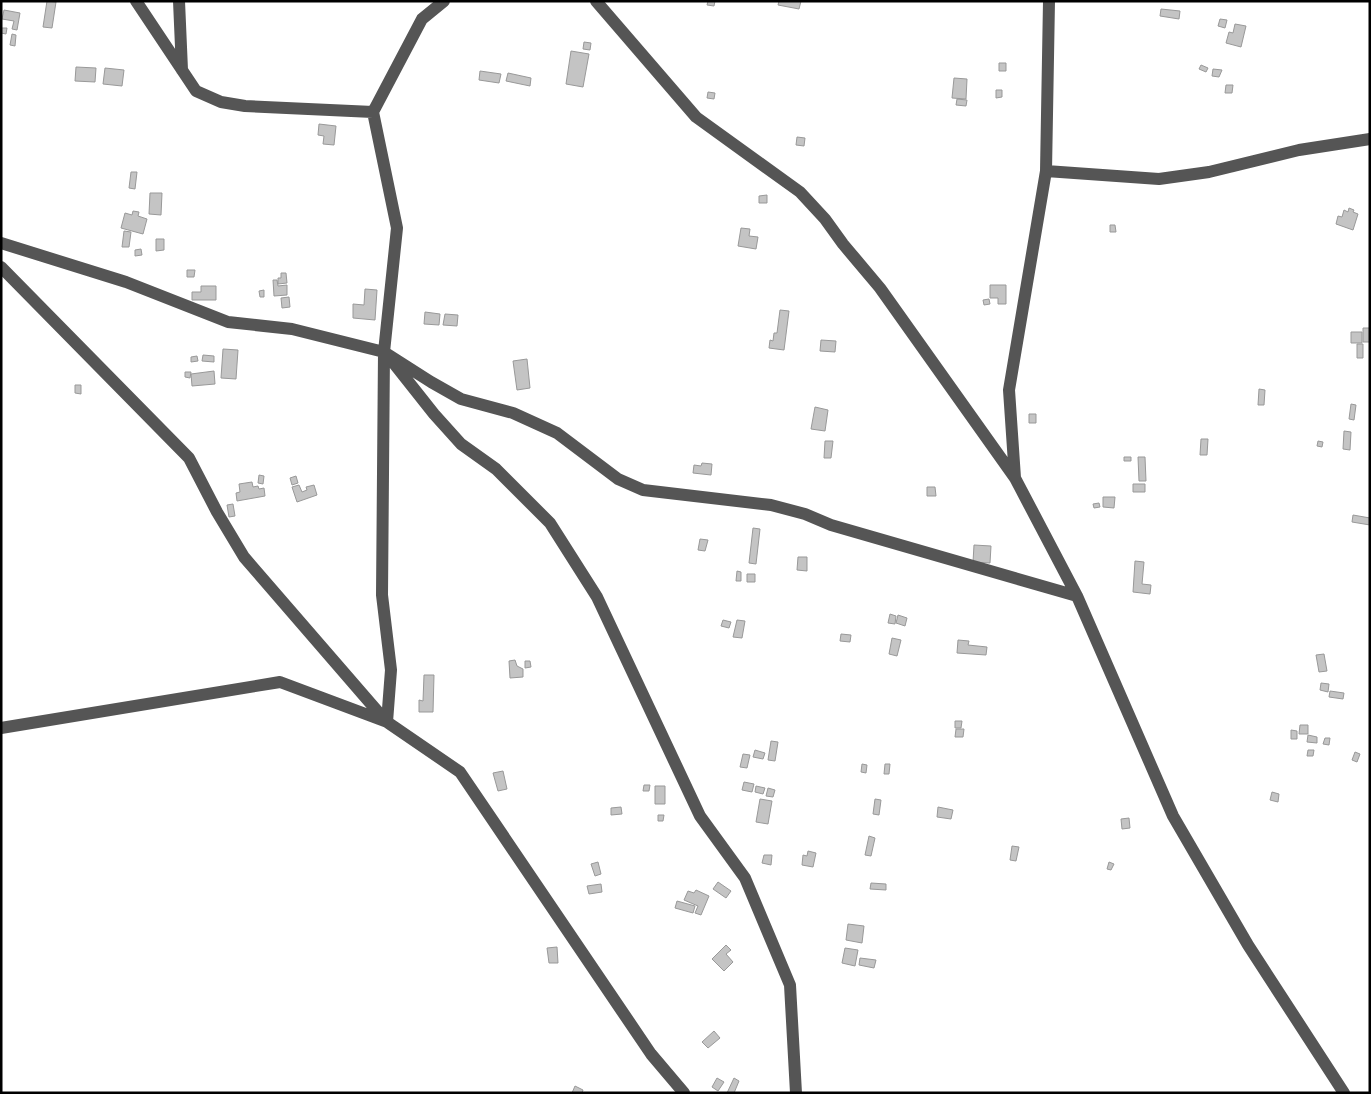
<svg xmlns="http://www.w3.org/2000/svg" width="1371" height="1094" viewBox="0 0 1371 1094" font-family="Signika,sans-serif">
	<rect width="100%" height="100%" fill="#fff"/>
	<path fill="#c4c4c4" stroke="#999" d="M47,1L56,2L52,28L43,27Z
		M708,1H715L714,6L707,5Z
		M779,1H801L799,9L778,5Z
		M1161,9L1180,11L1179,19L1160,16Z
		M4,10L20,13L17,30L12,29L14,21L2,19Z
		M1220,19L1227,20L1225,28L1218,26Z
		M1235,24L1246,26L1241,47L1226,43L1229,32L1233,33Z
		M1,28H7L6,34L1,33Z
		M12,34L16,35L15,46L10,45Z
		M584,42L591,43L590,50L583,49Z
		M571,51L589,54L583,87L566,84Z
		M999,63H1006V71H999Z
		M1201,65L1208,68L1206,72L1199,69Z
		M76,67L96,68L95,82L75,81Z
		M105,68L124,70L122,86L103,84Z
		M1213,69L1222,70L1219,77L1212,76Z
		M480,71L501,74L499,83L479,80Z
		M508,73L531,78L530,86L506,81Z
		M954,78L967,79L966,99L952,98Z
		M1226,85H1233L1232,93H1225Z
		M996,90H1002V97L996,98Z
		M708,92L715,93L714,99L707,98Z
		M957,99L967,100L966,106L956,105Z
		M319,124L336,126L334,145L323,144L324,136L318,135Z
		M797,137L805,138L804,146L796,145Z
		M131,172H137L135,189L129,188Z
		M150,193H162L161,215L149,214Z
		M767,195V203H759V196Z
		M1349,208L1354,210L1353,212L1358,214L1353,230L1336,224L1338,216L1342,217L1344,210L1348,212Z
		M133,211L139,212L138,216L147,219L143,234L121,228L125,213L132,215Z
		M1110,225H1115L1116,232H1110Z
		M741,228L750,229L749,236L758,237L756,249L738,246Z
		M124,231L131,232L129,247H122Z
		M156,239H164V250L156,251Z
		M141,249L142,255L135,256V250Z
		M187,270H195L194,277H187Z
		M281,273H286L287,283L278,284V278H281Z
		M273,280H277L278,286L287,285V295L274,296Z
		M990,285H1006V304H998V298H990Z
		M201,286H216V300H192V292H201Z
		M365,289L377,290L375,320L353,318V304L364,305Z
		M264,290V297H260L259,291Z
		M289,297L290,307L282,308L281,298Z
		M989,299L990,304L984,305L983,300Z
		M780,310L789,311L784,350L769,348L770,340L773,341L774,333H777Z
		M425,312L440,314L439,325L424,324Z
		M445,314L458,315L457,326L443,325Z
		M1363,328H1370V342H1363Z
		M1351,332H1362V343H1351Z
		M821,340L836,341L835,352L820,351Z
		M1357,344H1363V358H1357Z
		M223,349L238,350L236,379L221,378Z
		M203,355L214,356V362L202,361Z
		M197,356L198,361L191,362V357Z
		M527,359L530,388L517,390L513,361Z
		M214,371L215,384L192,386L191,374Z
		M185,372H191L190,378L185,377Z
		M75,385H81V394L75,393Z
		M1259,389L1265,390L1264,405H1258Z
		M1351,404L1356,405L1354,420L1349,419Z
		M815,407L828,410L825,431L811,429Z
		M1029,414H1036V423H1029Z
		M1344,431L1351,432L1350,450L1343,449Z
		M1201,439H1208L1207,455H1200Z
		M825,441H833L831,458H824Z
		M1318,441L1323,442L1322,447L1317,446Z
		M1124,457H1131V461H1124Z
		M1138,457H1145L1146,481H1139Z
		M702,463L712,464L711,475L693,473L694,465L701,466Z
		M259,475L264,476L263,484L258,483Z
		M296,476L298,483L292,485L290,478Z
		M252,482L253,487L258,486L259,489L264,488L265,496L237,501L236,493L240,492L239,484Z
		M1133,484H1145V492H1133Z
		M299,485L302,492L307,490L306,487L314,485L317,495L297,502L292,487Z
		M927,487H935L936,496H927Z
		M1103,497H1115L1114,508L1103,507Z
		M1099,503L1100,507L1094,508L1093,504Z
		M233,504L235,516L229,517L227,505Z
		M1353,515L1370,518V525L1352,522Z
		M753,528L760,529L756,564L749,563Z
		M700,539L708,540L705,551L698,550Z
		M974,545L991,546L990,563L973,562Z
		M798,557H807V571L797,570Z
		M1135,561L1144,562L1142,584L1151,585L1150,594L1133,592Z
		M737,571L741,572V581H736Z
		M747,574H755V582H747Z
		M890,614L896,616L895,624L888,623Z
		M898,615L907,618L905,626L896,623Z
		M723,620L731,622L729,628L721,626Z
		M737,620L745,621L742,638L733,637Z
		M841,634L851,635L850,642L840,641Z
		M892,638L901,640L897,656L889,654Z
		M958,640L969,641L968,645L987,647L986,655L957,653Z
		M1324,654L1327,671L1319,672L1316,655Z
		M515,660L517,666L523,669V677L510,678L509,661Z
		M525,661H530L531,667L525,668Z
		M424,675H434L433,712H419V700L423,701Z
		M1321,683L1329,684L1328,692L1320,690Z
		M1330,691L1344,693L1343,699L1329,697Z
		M955,721H962L961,728H955Z
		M1300,725H1308V734H1299Z
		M956,729H964L963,737H955Z
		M1291,730L1297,731V739H1291Z
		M1308,735L1317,737V743L1307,742Z
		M1325,738H1330L1329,745L1323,744Z
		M771,741L778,742L775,761L768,760Z
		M755,750L765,753L763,759L753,757Z
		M1308,750H1314L1313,756H1307Z
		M1355,752L1360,754L1357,762L1352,760Z
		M743,754L750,755L747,768L740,767Z
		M862,764L867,765L866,773L861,772Z
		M885,764H890L889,774H884Z
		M503,771L507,789L498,791L493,773Z
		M744,782L754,784L752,792L742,790Z
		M644,785H650L649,791H643Z
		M655,786H665V804H655Z
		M756,786L765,788L763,794L755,792Z
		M768,788L775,790L773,797L766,796Z
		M1272,792L1279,794L1278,802L1270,800Z
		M760,799L772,801L768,824L756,822Z
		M875,799L881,800L879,815L873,814Z
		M621,807L622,814L611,815V808Z
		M938,807L953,810L951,819L937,817Z
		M658,815H664L663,821H658Z
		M1129,818L1130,828L1122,829L1121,819Z
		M869,836L875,838L871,856L865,855Z
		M1012,846L1019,847L1016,861L1010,860Z
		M808,851L816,853L813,867L802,865L803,855L807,856Z
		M764,855H772L771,865L762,863Z
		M598,862L601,874L595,876L591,864Z
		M1109,862L1114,864L1111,870L1107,869Z
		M718,882L731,891L726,898L713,889Z
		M871,883L886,884V890L870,889Z
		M601,884L602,892L589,894L587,886Z
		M696,890L709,896L701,915L695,913L698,906L684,900L688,891L694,893Z
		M677,901L695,906L693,913L675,908Z
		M848,924L864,926L862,943L846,940Z
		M726,945L731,950L726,954L733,962L724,971L712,959Z
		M557,947L558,963H549L547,948Z
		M845,948L858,950L855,966L842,963Z
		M860,958L876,960L874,968L859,965Z
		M714,1031L720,1038L708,1048L702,1042Z
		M717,1078L724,1082L718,1091L712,1087Z
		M734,1078L739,1081L734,1093H727Z
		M575,1086L583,1090L582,1093H572Z"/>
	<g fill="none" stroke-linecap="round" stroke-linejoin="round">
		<path stroke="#555" stroke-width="12" d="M136,1L196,91L221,102L245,106L373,112L397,228L384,352L382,595L391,670L387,722
			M179,1L182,70
			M596,1L696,117L800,192L825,219L843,244L880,288L1015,478L1077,596L1173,816L1248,945L1344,1093
			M373,112L422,19L444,1
			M1046,171L1159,179L1209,172L1299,150L1370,139
			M1,243L126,282L228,322L292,329L384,352L431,382L461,399L513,413L557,433L618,479L643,490L771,505L805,514L831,525L1077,596
			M1,267L189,458L217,512L244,557L385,720
			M392,361L434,414L461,444L496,469L550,523L597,597L700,816L745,878L790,985L796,1093
			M1015,478L1009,390L1046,171L1049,1
			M1,728L280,682L387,722L460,772L651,1054L684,1093"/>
	</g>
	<rect width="1371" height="1094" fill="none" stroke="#000000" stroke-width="5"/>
</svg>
